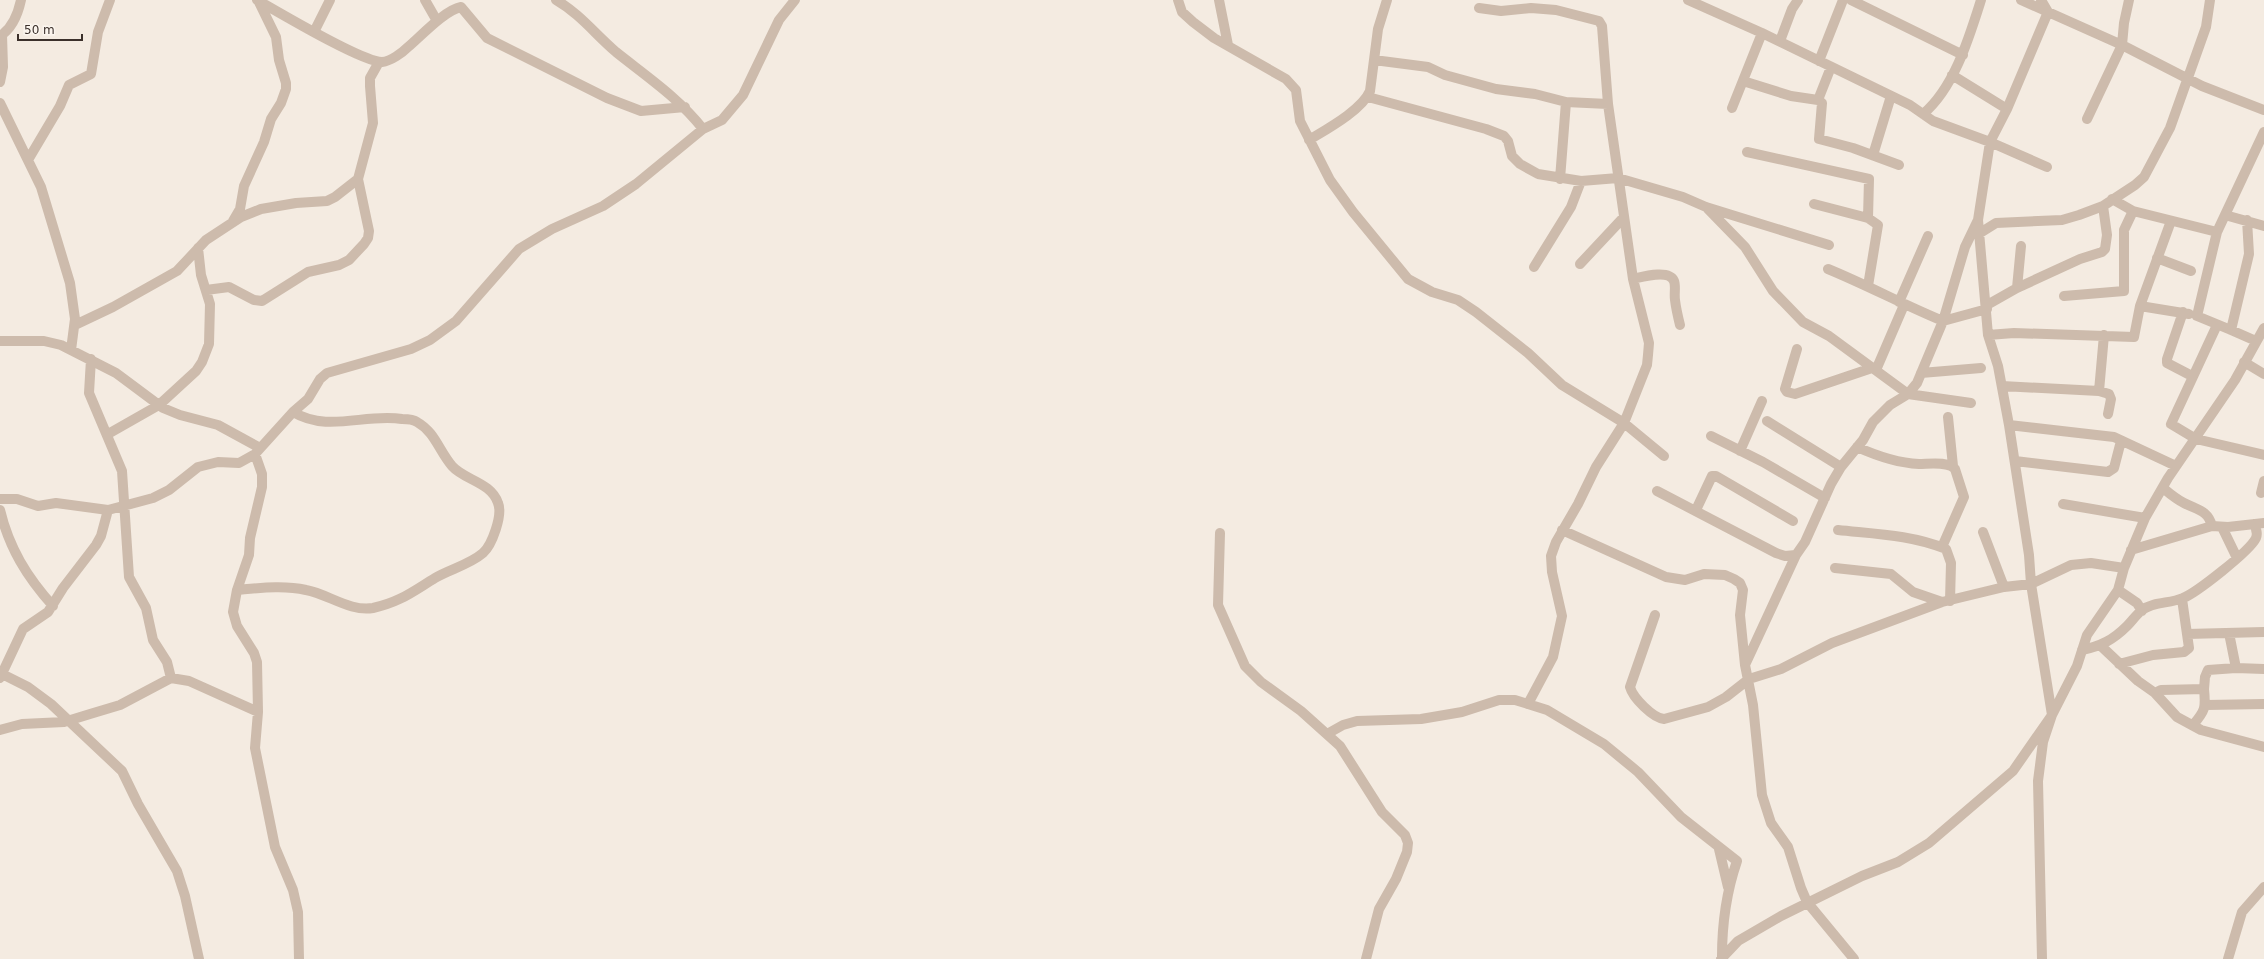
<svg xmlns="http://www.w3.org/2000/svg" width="2264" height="959" viewBox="0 0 2264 959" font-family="'DejaVu Sans',sans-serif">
	<rect width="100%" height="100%" fill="#f4ebe1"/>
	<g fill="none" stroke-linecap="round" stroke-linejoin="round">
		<path stroke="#cdbbac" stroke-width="10" d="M257,0C278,12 362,62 382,62C391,61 402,53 408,47C421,36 445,10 461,7L487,38L607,98L641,111L685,107
			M425,0L437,21
			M556,0C580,14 595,34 616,52C646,76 679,98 703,129
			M1178,0L1182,12L1193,22L1214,38L1286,79L1296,90L1300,121L1330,180L1353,212L1408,279L1432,292L1458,300L1476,312L1528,353L1562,385L1624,423L1664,456
			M1219,0L1228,45
			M1688,0L1762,33L1910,105L1933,121L1990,142L2047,167
			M1851,0L1963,55
			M2021,0L2122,45L2202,86L2264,110
			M2041,0L2048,12L2007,109L1990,142L1978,220L1988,335L1998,366L2009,425L2029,555L2031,584L2052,715L2043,742L2038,781L2042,959
			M1479,8L1501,11L1531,8L1556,10L1599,21L1602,26L1608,104L1633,279L1649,343L1648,355L1647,365L1624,423L1596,467L1578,504L1556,542L1551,556L1552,572L1562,616L1553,657L1528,704
			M314,32L330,0
			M0,36C13,28 18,14 21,0
			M1780,41L1792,9L1798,0
			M1374,60L1428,67L1445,75L1496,89L1535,94L1566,102L1608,104
			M1819,61L1843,0
			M1952,75L2007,109
			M1743,81L1791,96L1818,100L1831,67
			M0,82L3,67L2,35
			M1368,97L1486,129L1504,136L1508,141L1512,156L1520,164L1538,174L1581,181L1618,178L1683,197L1706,207L1829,245
			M1818,100L1822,103L1819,139L1853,148L1899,165
			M0,103L41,187L70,283L75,319L71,350
			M1732,108L1762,33
			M1923,114C1954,88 1969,38 1981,0
			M2087,119L2122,45L2124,23L2129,0
			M1309,140C1327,129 1362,110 1370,91L1378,29L1387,0
			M1747,152L1869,179L1868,218
			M1873,155L1891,96
			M28,160L60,106L69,85L91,74L98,32L110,0
			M1560,179L1566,102
			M2112,199L2133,211L2217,232
			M1814,204L1868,218L1878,225L1868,286
			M1708,209L1745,247L1773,291L1803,322L1829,336L1908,394L1971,403
			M2225,215L2264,226
			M2247,220L2249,254L2231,330L2256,341
			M233,221L240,209L244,186L264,142L271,119L281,103L286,89V83L279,60L276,37L258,0
			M1980,233L1996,223L2062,220L2079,215L2103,206L2135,185L2144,177L2170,128L2206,27L2210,0
			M2157,258L2191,271
			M1580,264L1624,217
			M1534,267L1571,207L1581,181
			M1828,269C1867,285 1904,305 1943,321L1965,247L1978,220
			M1633,279C1642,277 1669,269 1674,281C1676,286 1674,294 1675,300C1676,308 1678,317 1680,325
			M2017,288L2021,246
			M206,290L229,287L254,300L262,301L308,272L339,265L349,260L364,244L368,238L369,231L358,179
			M2064,296L2124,291V230L2133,211
			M1899,302L1928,236
			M1987,305L2017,288L2080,259L2102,252L2105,249L2107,235L2103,206
			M2140,306L2189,314
			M2183,312L2167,359V363L2192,376
			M75,325L113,307L177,271L206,240L241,217L261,209L296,203L327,201L335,197L358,179L373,123L370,86V78L379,62
			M2217,325L2171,424L2196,439L2264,455
			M2231,330L2197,316L2217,232L2264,132
			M1988,335L2014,333L2134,337L2140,306L2171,221
			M0,341H44L61,345L116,373L163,408L180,415L218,425L260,448
			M1797,349L1785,389L1787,392L1795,394L1872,368
			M91,359L89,393L122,471L129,577L146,608L153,640L167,662L171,678
			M2244,362L2264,374
			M1876,370L1904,305
			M1921,373L1981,368
			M2002,386L2099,391L2109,394L2111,399L2108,414
			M2099,391L2104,335
			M1948,417L1953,466
			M1767,421L1841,467
			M2009,425L2114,437L2176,466
			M108,434L159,405L196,371L202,362L209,344L210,304L201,275L198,248
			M1711,436L1763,462L1825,498
			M1857,447C1877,456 1897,463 1919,464C1929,464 1948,461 1955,469L1964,497L1942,547
			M1740,451L1762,401
			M255,454L262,474V487L250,538L249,555L237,590L233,612L237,626L254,653L257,662L258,712L255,748L275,847L293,890L298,912L299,959
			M2015,461L2108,472L2114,468L2121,441
			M2163,488C2169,493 2176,499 2184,503C2197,510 2208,510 2212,526
			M1657,491L1776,553L1785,556L1796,555L1805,542L1831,484L1841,467L1863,440L1873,422L1890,405L1908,394L1917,383L1943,321L1987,309
			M2261,493L2264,481
			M0,499H17L38,506L56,503L108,510L153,498L169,490L198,467L218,462L239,463L255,454L293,412L308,399L320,379L327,373L411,349L430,340L456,321L519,249L552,229L603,206L636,184L703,129L722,120L743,95L779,20L795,0
			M2063,504L2145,518
			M0,510C9,548 27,577 53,606
			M1696,510L1712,476H1716L1793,521
			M2222,527L2237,558
			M1562,530L1666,577L1685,580L1704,574L1725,575L1734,579L1740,583L1743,590L1740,615L1745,665
			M1838,530C1875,534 1912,535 1946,549L1951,563L1950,601
			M1983,532L2004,587
			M1220,533L1218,605L1245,666L1261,682L1301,711L1340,746L1382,812L1405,835L1408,843L1407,852L1396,879L1379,909L1366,959
			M2131,550L2212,526L2228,527L2264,523
			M1796,555L1745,665L1753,705L1762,795L1771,823L1788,847L1801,888L1807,902L1854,959
			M1835,568L1891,574L1913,592L1942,602L2004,587L2031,584L2071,565L2091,563L2124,568
			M237,590C260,588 284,585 306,590C328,594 350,612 373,608C400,602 412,592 435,578C450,569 469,565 483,553C492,545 503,515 498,503C491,482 464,480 452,466C439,451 435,432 417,422C413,419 407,419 402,419C365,413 328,433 293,412
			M2118,590L2137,603L2142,611
			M1655,615L1630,687C1633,698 1653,718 1664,719L1708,707L1726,697L1749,679L1781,669L1832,643L1942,602
			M2229,633L2236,668L2264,669
			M2187,634L2264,632
			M2101,646L2138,681L2155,693L2177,717L2201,730L2264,747
			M2082,650C2101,646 2113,640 2127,626C2132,621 2136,615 2142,610C2155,601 2169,604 2183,598C2196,593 2250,551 2256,538C2258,533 2256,528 2254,524
			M2119,664L2153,655L2184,652L2189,648L2182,599
			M0,673L28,687L51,704L122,771L138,804L177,871L185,896L199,959
			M0,678L23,629L48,612L63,588L96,545L101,536L108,510
			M2155,693L2161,690L2204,689L2205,677L2208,670L2236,668
			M2206,705L2264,704
			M2193,725C2205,711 2206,708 2204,689
			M0,730L22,724L64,722L90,714L120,705L171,678L189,681L258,712
			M1327,734L1343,725L1357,721L1421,719L1462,712L1499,700H1515L1528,704L1547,710L1604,744L1638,772L1681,817L1737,861C1726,893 1722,923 1722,957
			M1719,849L1728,887
			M1721,959L1738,941L1781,916L1862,876L1898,862L1929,843L2013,771L2052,715L2077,666L2087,635L2118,590L2124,568L2145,518L2168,478L2235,380L2264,328
			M2228,959L2242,912L2264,887"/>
	</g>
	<path d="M18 34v6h64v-6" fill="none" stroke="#3b302b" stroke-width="2"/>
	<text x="24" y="34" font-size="12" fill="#3b302b" stroke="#fbf5ee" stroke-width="3" paint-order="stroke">50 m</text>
</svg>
